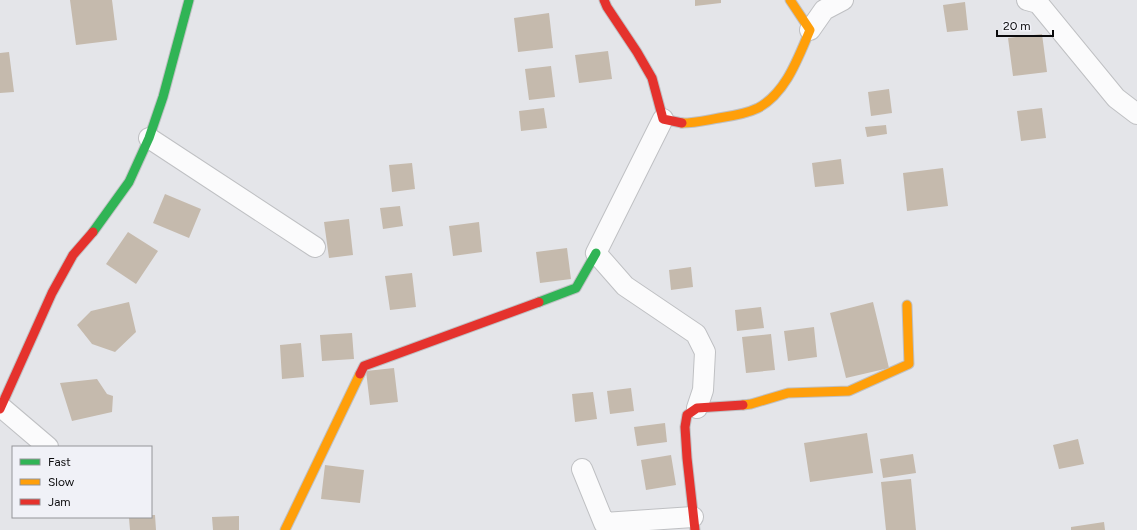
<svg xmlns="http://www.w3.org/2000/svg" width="1137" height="530" viewBox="0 0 1137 530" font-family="Figtree,sans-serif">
	<rect width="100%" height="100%" fill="#e4e5e9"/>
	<path fill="#c5baad" d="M70,0H112L117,40L76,45Z
		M695,0H721V3L695,6Z
		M965,2L968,30L947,32L943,5Z
		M549,13L553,48L518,52L514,18Z
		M1042,34L1047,72L1013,76L1008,38Z
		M608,51L612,79L579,83L575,55Z
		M9,52L14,92L0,93V53Z
		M551,66L555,97L529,100L525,69Z
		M889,89L892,113L871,116L868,92Z
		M544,108L547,128L521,131L519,111Z
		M1042,108L1046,138L1021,141L1017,111Z
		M886,125L887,134L867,137L865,127Z
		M841,159L844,184L815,187L812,163Z
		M412,163L415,189L392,192L389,165Z
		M943,168L948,206L907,211L903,173Z
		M165,194L201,209L189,238L153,223Z
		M400,206L403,226L383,229L380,208Z
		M349,219L353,255L329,258L324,222Z
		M479,222L482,252L453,256L449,226Z
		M128,232L158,251L136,284L106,264Z
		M567,248L571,279L540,283L536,252Z
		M691,267L693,287L671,290L669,270Z
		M412,273L416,307L390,310L385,276Z
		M129,302L136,332L115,352L92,344L77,325L91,311Z
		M873,302L889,368L846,378L830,313Z
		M761,307L764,328L737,331L735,310Z
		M814,327L817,357L788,361L784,331Z
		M352,333L354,359L322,361L320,335Z
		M771,334L775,370L746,373L742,337Z
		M301,343L304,377L282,379L280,345Z
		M394,368L398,402L370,405L366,371Z
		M97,379L107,394L113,396L112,412L72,421L60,383Z
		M631,388L634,411L610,414L607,391Z
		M593,392L597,419L575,422L572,394Z
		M665,423L667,442L637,446L634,427Z
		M867,433L873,473L810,482L804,443Z
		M1078,439L1084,464L1059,469L1053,445Z
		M913,454L916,473L883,478L880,459Z
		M671,455L676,485L646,490L641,460Z
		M325,465L364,470L360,503L321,499Z
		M911,479L916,530H886L881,482Z
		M151,515H155L156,530H130L129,518L151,517Z
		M239,516V530H213L212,517Z
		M1104,522L1105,530H1071V527Z"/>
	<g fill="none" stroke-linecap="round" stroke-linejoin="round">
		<g stroke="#bfc0c3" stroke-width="22">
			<path id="street" d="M1027,0L1038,3L1116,98L1137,114
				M810,30L824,10L843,0
				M663,119L596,253L625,286L696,334L705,352L703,390L697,408
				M149,138L315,247
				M1,407L48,447
				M582,469L604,523L693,517"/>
		</g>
		<g stroke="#bfc0c3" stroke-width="11">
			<path id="fast" d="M93,232L129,182L149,138L163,97L189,0
				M539,302L576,288L596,253"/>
		</g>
		<g stroke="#bfc0c3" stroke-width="11">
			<path id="slow" d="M682,123C695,123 707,120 719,118C732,116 746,114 758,108C786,93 798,58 810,30L790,0
				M743,405L751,404L788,393L849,391L909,364L907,305
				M285,530L360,374"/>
		</g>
		<g stroke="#bfc0c3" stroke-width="11">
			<path id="jam" d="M604,0L607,7L637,52L652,78L663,119L682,123
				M360,374L364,366L539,302
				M0,409L52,293L73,255L93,232
				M695,530L687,458L685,427L687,415L697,408L743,405"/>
		</g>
		<use href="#street" stroke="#fbfbfc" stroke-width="20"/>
		<use href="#fast" stroke="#30b455" stroke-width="9"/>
		<use href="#slow" stroke="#ff9f0a" stroke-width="9"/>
		<use href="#jam" stroke="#e5322d" stroke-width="9"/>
	</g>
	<rect x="12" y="446" width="140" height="72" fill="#f0f1f7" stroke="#949599"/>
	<rect x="20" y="459" width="20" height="6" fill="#30b455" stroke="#949599"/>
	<text x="48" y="466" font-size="12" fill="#0b0b0d">Fast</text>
	<rect x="20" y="479" width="20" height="6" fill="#ff9f0a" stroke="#949599"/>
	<text x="48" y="486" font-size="12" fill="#0b0b0d">Slow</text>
	<rect x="20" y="499" width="20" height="6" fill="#e5322d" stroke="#949599"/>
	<text x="48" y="506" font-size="12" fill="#0b0b0d">Jam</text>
	<path d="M997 30v6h56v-6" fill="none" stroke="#0b0b0d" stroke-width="2"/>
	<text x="1003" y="30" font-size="12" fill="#0b0b0d" stroke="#f0f1f7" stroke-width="3" paint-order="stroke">20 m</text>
</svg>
